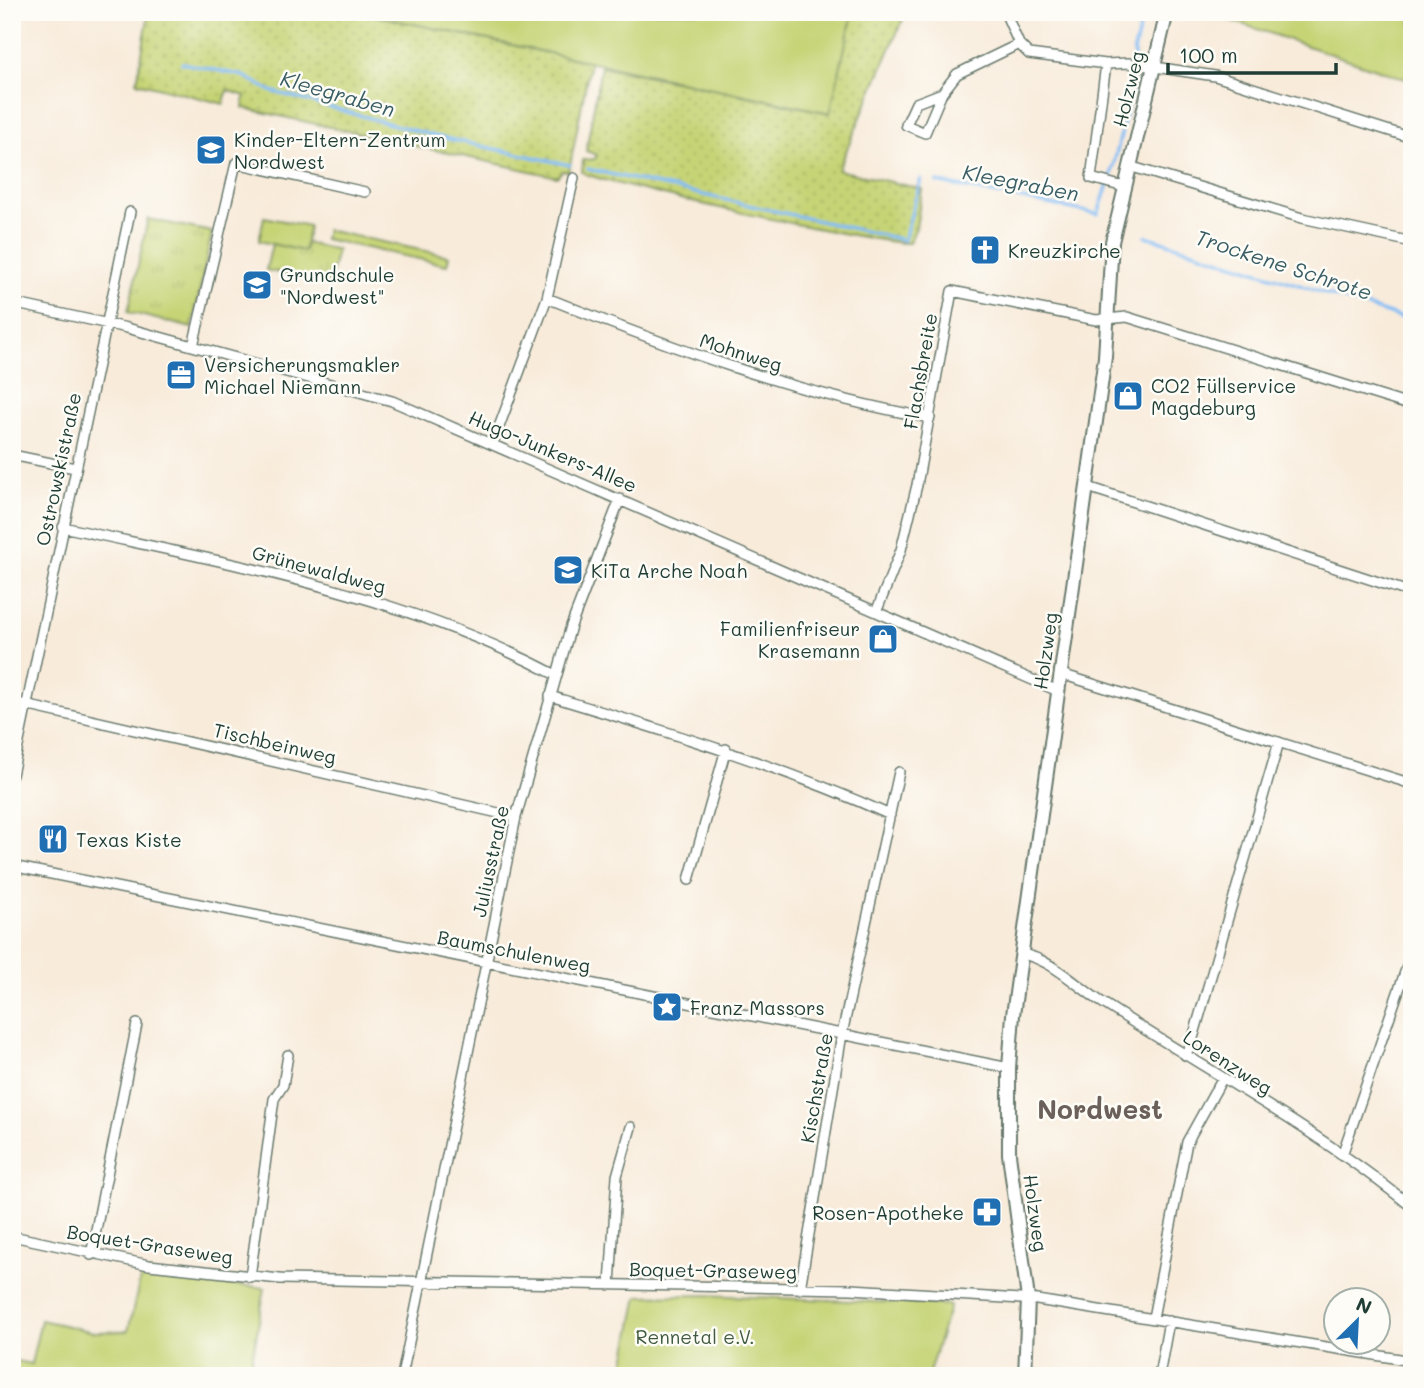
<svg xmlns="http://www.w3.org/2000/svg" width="1424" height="1388" viewBox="0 0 1424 1388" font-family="Mali,sans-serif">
	<defs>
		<pattern id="grass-dots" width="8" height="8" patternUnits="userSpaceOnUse" patternTransform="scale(1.75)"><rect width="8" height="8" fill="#c6d476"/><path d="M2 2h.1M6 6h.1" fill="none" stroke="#aab767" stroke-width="1.8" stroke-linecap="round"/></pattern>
		<pattern id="park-tufts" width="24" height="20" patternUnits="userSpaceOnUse" patternTransform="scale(1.75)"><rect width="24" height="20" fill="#c6d476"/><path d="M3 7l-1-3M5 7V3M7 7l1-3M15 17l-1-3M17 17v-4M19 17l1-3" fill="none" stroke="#aab767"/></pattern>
	</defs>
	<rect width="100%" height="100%" fill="#fdfcf7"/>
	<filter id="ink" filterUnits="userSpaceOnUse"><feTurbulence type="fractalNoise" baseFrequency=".0143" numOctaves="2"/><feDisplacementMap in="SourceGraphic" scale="14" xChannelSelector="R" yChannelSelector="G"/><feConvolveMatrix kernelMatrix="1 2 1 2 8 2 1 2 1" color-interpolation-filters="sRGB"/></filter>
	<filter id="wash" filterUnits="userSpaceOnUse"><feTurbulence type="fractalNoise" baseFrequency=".00686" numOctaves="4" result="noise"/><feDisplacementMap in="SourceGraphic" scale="28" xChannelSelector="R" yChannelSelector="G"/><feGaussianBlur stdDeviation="1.57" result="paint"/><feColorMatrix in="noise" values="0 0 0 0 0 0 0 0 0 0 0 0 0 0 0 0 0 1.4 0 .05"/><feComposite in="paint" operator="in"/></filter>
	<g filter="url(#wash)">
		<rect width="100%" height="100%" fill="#f8ebda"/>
		<path fill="url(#grass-dots)" stroke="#728855" stroke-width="2" d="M149,12H358L590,62L569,171H562L557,177L243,108L245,96L227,90L224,104L137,82Z
			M853,12H906L838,170L922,189L916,228L909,243C881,245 595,183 582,172L583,160L595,159L597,155L586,151L601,66L829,113Z"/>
		<path fill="url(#park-tufts)" stroke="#728855" stroke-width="2" d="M148,219L212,232L192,328L128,312Z
			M306,243L337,250L329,284L266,270L272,244L304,251Z"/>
		<path fill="#c6d476" stroke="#728855" stroke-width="2" d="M358,12H853L830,113Z
			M1206,12H1412V81Z
			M264,217L309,226L304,251L259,241Z
			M326,230L449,256L447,265L324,239Z
			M141,1275L265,1288L249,1376H12V1360L31,1364L41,1320L94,1332L128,1331Z
			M704,1295L950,1305L928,1376H622L638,1296Z"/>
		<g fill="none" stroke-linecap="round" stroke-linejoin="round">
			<path stroke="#83bdf5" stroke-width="3.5" d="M182,63L244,76L271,91L435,136L570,165
				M588,169L904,240L921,179
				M937,182L1098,214L1112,172L1133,84L1134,50L1144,12
				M1146,236L1412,321"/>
		</g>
	</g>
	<g filter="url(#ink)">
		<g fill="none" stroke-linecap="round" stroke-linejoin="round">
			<g stroke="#6b7a6e" stroke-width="12">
				<path id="minor" d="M1005,12L1019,44L1029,54L1106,64L1128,63L1215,76L1412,138
					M1106,64L1091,178L1124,187
					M942,93L925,133L906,125L916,103L942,93L957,74L1019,44
					M1129,166L1302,218L1412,242
					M547,298C672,348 796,394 930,418
					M12,303L127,328L392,401L1058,691
					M193,346L236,163L365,192
					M493,443L547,298L574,178
					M12,455L75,468
					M1088,487L1412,593
					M63,527C230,564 404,594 556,675
					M877,610L901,550L917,485L952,291L1096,320L1127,317L1412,406
					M1061,674L1412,784
					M550,696C665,731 779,765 890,815
					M12,702L516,817
					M12,775L130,212
					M12,866L1009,1068
					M689,880L726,749
					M1021,954C1050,958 1079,988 1103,1003C1206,1070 1317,1129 1412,1207
					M1185,1055L1191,1045L1279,742
					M1342,1155L1412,952
					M12,1236L149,1265L280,1279L851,1289L1037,1300L1412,1361
					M91,1255L137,1024
					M250,1277L274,1099L283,1085L288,1055
					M610,1285L617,1176L631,1127
					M800,1289L842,1034L899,772
					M1153,1318L1187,1142L1222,1079
					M402,1376L516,817L571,626L620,499
					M1159,1376L1169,1321"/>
			</g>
			<g stroke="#6b7a6e" stroke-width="16">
				<path id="tertiary" d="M1025,1376L1028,1299L1009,1154V1068L1013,1015L1105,357L1112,242L1167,12"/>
			</g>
			<use href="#minor" stroke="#fff" stroke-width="9"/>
			<use href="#tertiary" stroke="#fff" stroke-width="12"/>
		</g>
	</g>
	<defs>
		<g id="school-square" transform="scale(1.575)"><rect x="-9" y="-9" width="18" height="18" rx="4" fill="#1f6fb2" stroke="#fdfcf7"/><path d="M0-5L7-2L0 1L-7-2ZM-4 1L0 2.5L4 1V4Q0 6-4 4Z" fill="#fff"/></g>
		<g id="church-square" transform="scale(1.575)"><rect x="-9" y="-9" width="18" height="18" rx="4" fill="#1f6fb2" stroke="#fdfcf7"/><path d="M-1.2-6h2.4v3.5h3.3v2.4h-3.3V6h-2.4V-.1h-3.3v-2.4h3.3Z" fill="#fff"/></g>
		<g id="office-square" transform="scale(1.575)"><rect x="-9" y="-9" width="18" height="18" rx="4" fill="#1f6fb2" stroke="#fdfcf7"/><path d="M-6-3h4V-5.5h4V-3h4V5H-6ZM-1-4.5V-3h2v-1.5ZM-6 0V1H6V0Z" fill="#fff"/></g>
		<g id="shop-square" transform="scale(1.575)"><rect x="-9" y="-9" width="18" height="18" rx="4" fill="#1f6fb2" stroke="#fdfcf7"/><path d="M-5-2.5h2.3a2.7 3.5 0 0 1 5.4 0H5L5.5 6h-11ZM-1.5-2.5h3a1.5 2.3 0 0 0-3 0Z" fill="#fff"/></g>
		<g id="restaurant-square" transform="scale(1.575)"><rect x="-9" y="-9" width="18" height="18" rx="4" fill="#1f6fb2" stroke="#fdfcf7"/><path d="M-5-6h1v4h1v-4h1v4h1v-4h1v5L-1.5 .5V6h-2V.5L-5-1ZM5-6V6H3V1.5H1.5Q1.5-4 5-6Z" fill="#fff"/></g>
		<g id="sight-square" transform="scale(1.575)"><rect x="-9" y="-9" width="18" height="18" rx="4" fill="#1f6fb2" stroke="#fdfcf7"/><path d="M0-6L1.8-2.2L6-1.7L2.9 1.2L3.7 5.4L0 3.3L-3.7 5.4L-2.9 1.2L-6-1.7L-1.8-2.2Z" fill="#fff"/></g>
		<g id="pharmacy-square" transform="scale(1.575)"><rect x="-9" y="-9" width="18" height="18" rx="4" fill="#1f6fb2" stroke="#fdfcf7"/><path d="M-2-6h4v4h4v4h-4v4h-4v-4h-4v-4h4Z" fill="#fff"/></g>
	</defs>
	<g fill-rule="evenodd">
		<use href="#school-square" x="211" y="150"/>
		<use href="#church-square" x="985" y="250"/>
		<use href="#school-square" x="257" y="285"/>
		<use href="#office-square" x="181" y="375"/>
		<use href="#shop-square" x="1128" y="396"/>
		<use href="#school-square" x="568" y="570"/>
		<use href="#shop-square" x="883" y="639"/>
		<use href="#restaurant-square" x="53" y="839"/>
		<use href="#sight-square" x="667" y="1007"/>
		<use href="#pharmacy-square" x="987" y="1212"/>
	</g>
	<g text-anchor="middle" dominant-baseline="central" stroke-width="5" stroke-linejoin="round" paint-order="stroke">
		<g font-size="19" fill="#1f3d34" stroke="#fdfcf7">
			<text transform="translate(1128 89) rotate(-76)">Holzweg</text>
			<text transform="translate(741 352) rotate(18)">Mohnweg</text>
			<text transform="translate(920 371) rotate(-80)">Flachsbreite</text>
			<text transform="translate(553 451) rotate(23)">Hugo-Junkers-Allee</text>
			<text transform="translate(58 469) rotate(-78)">Ostrowskistraße</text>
			<text transform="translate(319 569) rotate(15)">Grünewaldweg</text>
			<text transform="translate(1045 651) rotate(-82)">Holzweg</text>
			<text transform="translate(275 743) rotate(13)">Tischbeinweg</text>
			<text transform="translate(490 861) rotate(-78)">Juliusstraße</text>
			<text transform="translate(514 951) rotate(11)">Baumschulenweg</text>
			<text transform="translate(1228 1062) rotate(33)">Lorenzweg</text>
			<text transform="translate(816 1088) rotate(-80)">Kischstraße</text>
			<text transform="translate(1036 1213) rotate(82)">Holzweg</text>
			<text transform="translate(150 1244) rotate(9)">Boquet-Graseweg</text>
			<text transform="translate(713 1270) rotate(1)">Boquet-Graseweg</text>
		</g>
		<g font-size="19" fill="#1f3d34" stroke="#fdfcf7" text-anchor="start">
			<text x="234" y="139">Kinder-Eltern-Zentrum<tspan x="234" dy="22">Nordwest</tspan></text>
			<text x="1008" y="250">Kreuzkirche</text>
			<text x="280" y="274">Grundschule<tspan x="280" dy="22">"Nordwest"</tspan></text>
			<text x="204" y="364">Versicherungsmakler<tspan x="204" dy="22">Michael Niemann</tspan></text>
			<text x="1151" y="385">CO2 Füllservice<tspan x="1151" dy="22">Magdeburg</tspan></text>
			<text x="591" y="570">KiTa Arche Noah</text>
			<text x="860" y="628" text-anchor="end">Familienfriseur<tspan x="860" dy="22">Krasemann</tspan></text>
			<text x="76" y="839">Texas Kiste</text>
			<text x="690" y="1007">Franz Massors</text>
			<text x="964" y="1212" text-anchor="end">Rosen-Apotheke</text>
		</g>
		<g font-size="19" fill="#405b41" stroke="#fdfcf7">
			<text x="695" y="1336">Rennetal e.V.</text>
		</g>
		<g font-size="21" font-style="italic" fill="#385d64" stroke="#fdfcf7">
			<text transform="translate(338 93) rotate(16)">Kleegraben</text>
			<text transform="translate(1021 182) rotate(11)">Kleegraben</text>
			<text transform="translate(1284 264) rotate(18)">Trockene Schrote</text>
		</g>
		<g font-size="26" font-weight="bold" fill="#6c615a" stroke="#fdfcf7">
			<text x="1100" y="1109">Nordwest</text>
		</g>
	</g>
	<rect width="1424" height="1388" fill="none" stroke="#fdfcf7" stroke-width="42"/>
	<g transform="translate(1357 1321) rotate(24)"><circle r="33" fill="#fdfcf7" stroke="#a4b0a9" stroke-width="2"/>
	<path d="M0-5L12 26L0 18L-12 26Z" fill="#1f6fb2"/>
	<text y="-10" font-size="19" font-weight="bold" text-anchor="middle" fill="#1f3d34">N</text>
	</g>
	<path d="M1168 63v10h168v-10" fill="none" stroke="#1f3d34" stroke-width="3.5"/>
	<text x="1179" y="63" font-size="21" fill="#1f3d34" stroke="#fdfcf7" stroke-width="5" paint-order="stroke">100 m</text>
</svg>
